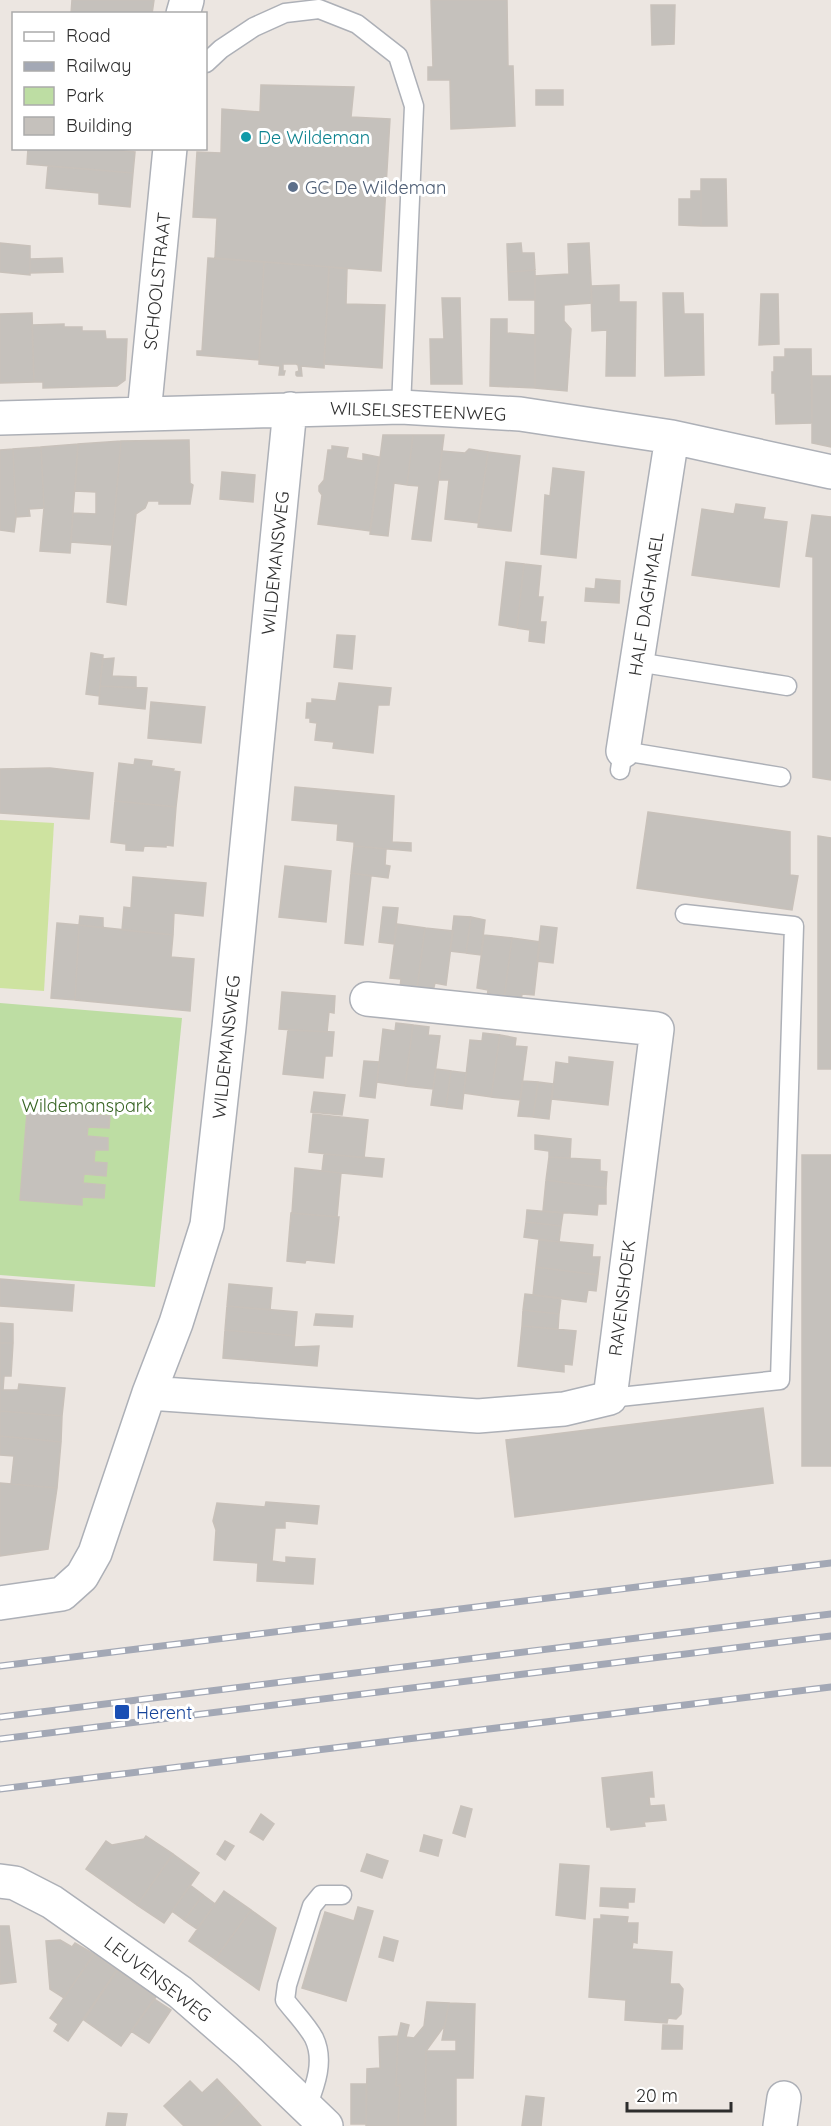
<svg xmlns="http://www.w3.org/2000/svg" width="831" height="2126" viewBox="0 0 831 2126" font-family="Quicksand,sans-serif">
	<rect width="100%" height="100%" fill="#ece6e1"/>
	<path fill="#bddda3" d="M0,1003L182,1018L155,1287L0,1275Z"/>
	<path fill="#cee3a0" d="M0,820L54,823L44,991L0,988Z"/>
	<path fill="#c5c1bc" stroke="#c8c1ba" stroke-width="1.5" d="M72,0H154L152,14H71Z
		M431,0H507L508,66H513L515,126L451,129L450,80H428V67H433Z
		M651,5H675L674,44L652,45Z
		M261,85L354,87L351,117L390,119L381,271L215,258L217,218L193,217L197,152L221,153L222,109L260,112Z
		M536,90H563V105H536Z
		M28,148H94L135,152L133,173L27,164Z
		M48,166L133,173L130,207L99,204V193L46,188Z
		M701,179H726L727,226H701Z
		M691,191H701V226L679,225V199H691Z
		M0,243L30,246V275L0,272Z
		M521,243L522,253H534L535,270L508,272L507,244Z
		M589,243L592,303L564,305V321L571,329L567,391L535,388V276L569,274L568,244Z
		M62,258L63,272L30,273V259Z
		M208,258L264,262L259,360L197,355V351H202Z
		M264,262L329,267L324,368L301,366L302,376H297L296,375V372L299,371L298,365L296,364H283V371H285L284,375H279L280,366L259,364Z
		M329,267L347,269L346,304L385,305L382,368L324,364Z
		M535,270V300H509L508,272Z
		M619,285V302H636L635,376H606L607,330L592,331L591,286Z
		M663,293H683L684,314H703L704,375L665,376Z
		M761,294H778L779,344L759,345Z
		M442,298H460L462,384H431L430,339H444Z
		M32,313L34,382L0,383V314Z
		M491,319H507V333L535,335V388L490,386Z
		M64,324V327H82V331H105L106,339H127L125,380L117,386L43,388V382H34L32,325Z
		M785,349H811L812,423L776,424L775,393H772V372H774V357H785Z
		M812,376H831V447L812,443Z
		M383,435H413L407,485L394,483L388,536L370,534Z
		M413,435H444L431,541L412,539L419,486L407,485Z
		M189,440L190,483L193,485L190,504H159V501H148L145,508L136,514L126,605L107,602L121,441Z
		M121,441L112,545L71,542L73,513L96,514V492L75,491L78,444Z
		M78,444L70,553L40,551L44,508L41,447Z
		M332,446L348,448L346,458L363,461V454L379,457L370,531L318,524L322,495L319,491V486L324,480L328,450H332Z
		M41,447L44,508L29,509L30,516L16,517L13,449Z
		M13,449L16,517L14,532L0,530V450Z
		M469,449L488,452L478,523L445,519L449,480H439L442,451L465,453Z
		M488,452L520,456L511,531L478,527Z
		M553,468L584,472L576,558L541,554L545,495L550,496Z
		M222,472L255,475L253,502L220,499Z
		M736,504L765,508L763,519L787,522L779,587L692,575L702,509L734,514Z
		M812,515L831,517V780L813,777V557L806,556Z
		M506,562L524,564L517,628L499,625Z
		M524,564L541,566L538,597H543L540,622H546L544,643L529,641L530,630L517,628Z
		M596,579L620,581L619,603L585,601L586,588L595,589Z
		M337,635L355,636L352,669L334,667Z
		M91,653L103,655L99,696L86,694Z
		M114,658L112,676L136,677V688L100,686L103,659Z
		M339,683L391,688L389,705H378L373,753L333,748L334,742L315,740L317,723L310,722V718H306L307,703H312V699L336,701Z
		M100,686L147,688L145,709L99,704Z
		M151,702L205,707L201,743L148,738Z
		M135,759L152,761L151,766L174,769L173,771L180,772L176,807L115,801L119,763L134,765Z
		M50,768L93,773L89,819L0,813V769Z
		M295,787L394,796L392,842L411,843V851L354,846V842L337,840L338,824L292,820Z
		M115,801L176,807L173,846L166,845V847L144,846L143,851L126,850V844L111,842Z
		M648,812L790,832V875L798,876L792,910L637,888Z
		M818,836L831,838V1069H818Z
		M354,846L386,849L385,865L390,866L388,878L351,873Z
		M285,866L331,871L326,922L279,917Z
		M351,873L371,876L363,945L345,943Z
		M133,877L206,883L203,916L174,913L173,935L122,930L124,907L131,908Z
		M383,907L398,908L394,944L379,942Z
		M80,916L103,918V928L79,925Z
		M454,916L471,917L466,953L450,951Z
		M471,917L485,920L481,955L466,953Z
		M57,923L79,925L75,1000L51,998Z
		M397,924L425,928L417,989L400,987L401,979L390,978Z
		M79,925L173,935L171,957L194,959L190,1011L75,1000Z
		M541,926L557,928L553,963L537,961Z
		M425,928L453,931L446,985L435,983L433,991L417,989Z
		M484,935L512,938L504,999L487,998L488,990L477,988Z
		M512,938L540,942L534,995L522,994L521,1002L504,999Z
		M282,992L335,996L334,1013L329,1012L327,1032L279,1029Z
		M396,1023L413,1025L405,1086L377,1082L383,1029L395,1031Z
		M413,1025L429,1027L428,1035L440,1036L433,1089L405,1086Z
		M288,1030L334,1032L332,1056H325L323,1078L283,1074Z
		M483,1033L500,1035L491,1097L464,1093L470,1040L482,1041Z
		M500,1035L516,1038L515,1046L527,1047L520,1100L491,1097Z
		M569,1057L613,1062L608,1105L552,1099L556,1062L569,1064Z
		M364,1061L379,1062L375,1098L360,1096Z
		M436,1069L451,1071L446,1107L431,1105Z
		M451,1071L466,1073L462,1109L446,1107Z
		M523,1081L538,1082L533,1117L518,1116Z
		M538,1082L553,1084L549,1119L533,1117Z
		M314,1092L345,1095L342,1115L311,1112Z
		M28,1100L90,1105L89,1114L110,1116L109,1128L88,1127L87,1136L108,1138V1150H95L94,1162L107,1163L106,1176L84,1174L83,1183L105,1185L104,1198L82,1197V1205L20,1200Z
		M313,1114L368,1120L364,1158L309,1152Z
		M535,1135L571,1139L570,1158L549,1157V1151L535,1149Z
		M324,1154L384,1159L382,1177L322,1171Z
		M802,1155H831V1466H802Z
		M549,1157L600,1160V1171L607,1172L606,1188L546,1180Z
		M295,1168L341,1173L337,1217L292,1213Z
		M546,1180L606,1188V1204H598L597,1215L543,1211Z
		M527,1210L563,1213L561,1226L526,1222Z
		M291,1213L339,1217L334,1263L306,1260L305,1263L287,1261Z
		M526,1222L561,1226L559,1242L524,1237Z
		M539,1240L593,1245L592,1257H600L598,1275L536,1267Z
		M536,1267L598,1275L596,1291L588,1290L586,1302L533,1295Z
		M0,1279L74,1285L72,1311L0,1306Z
		M229,1284L272,1288L270,1310L227,1306Z
		M525,1294L561,1298L559,1314L523,1310Z
		M227,1306L297,1312L295,1336L225,1330Z
		M523,1310L559,1314L558,1329L522,1326Z
		M316,1314L353,1316L352,1327L314,1325Z
		M0,1323L13,1324V1343H0Z
		M522,1326L576,1331L572,1365L564,1364V1372L518,1366Z
		M225,1330L295,1336L294,1347L319,1346L317,1366L223,1358Z
		M0,1343H13L11,1376H4L3,1390H18L19,1384L65,1388L62,1416L0,1411Z
		M763,1408L773,1483L515,1517L506,1440Z
		M0,1411L62,1416L61,1442L0,1436Z
		M0,1436L61,1442L57,1488L11,1484L14,1456L0,1455Z
		M0,1483L57,1488L48,1549L0,1556Z
		M266,1502L319,1506L317,1524L285,1521V1528H275L272,1561L286,1563V1557L315,1559L313,1584L257,1581L258,1563L214,1560L216,1530L213,1521L217,1503L265,1507Z
		M652,1772L654,1797H649L650,1806L664,1805L666,1820L644,1822L645,1826L611,1830L610,1827H607L602,1778Z
		M461,1806L472,1809L465,1837L453,1833Z
		M261,1814L274,1824L263,1840L250,1832Z
		M424,1835L442,1840L438,1856L420,1851Z
		M146,1836L173,1854L137,1905L86,1869L106,1841L112,1845L144,1839Z
		M225,1841L234,1846L225,1860L217,1854Z
		M173,1854L199,1873L164,1923L137,1905Z
		M367,1854L388,1861L382,1878L361,1871Z
		M560,1864L589,1866L585,1919L556,1915Z
		M190,1885L203,1895L184,1920L172,1911Z
		M601,1888L635,1889L634,1902H628V1908L600,1906Z
		M224,1891L251,1910L215,1959L189,1941Z
		M203,1895L215,1904L197,1929L184,1920Z
		M358,1907L373,1911L346,2001L302,1988L325,1912L354,1921Z
		M251,1910L276,1928L259,1990L215,1959Z
		M601,1915L628,1917L627,1923H638L637,1943L633,1942L632,1949L672,1952L670,1984H679L683,1989L681,2014L676,2019L668,2018L667,2023L625,2020L626,2000L589,1997L594,1919H601Z
		M0,1926H9L16,1982L0,1984Z
		M384,1937L398,1941L393,1961L379,1957Z
		M60,1940L72,1947L75,1943L94,1954L64,1998L50,1989L46,1941Z
		M94,1954L117,1970L68,2041L54,2031L58,2024L50,2018Z
		M117,1970L156,1997L121,2046L84,2020Z
		M154,1999L171,2010L149,2043L131,2031Z
		M427,2002L449,2003L445,2025L426,2051L425,2126H398L400,2085L396,2086L398,2036L401,2023L409,2025L406,2037L414,2038L424,2026Z
		M449,2003L475,2004L473,2078H456V2126H425L426,2051H456V2040H442Z
		M663,2025L683,2026L682,2049H662Z
		M398,2036L396,2086L400,2085L398,2126H366L367,2069L380,2068L379,2037Z
		M217,2079L240,2103L217,2126H184L164,2106L190,2081L202,2093Z
		M351,2084H366V2124H351Z
		M526,2096L544,2098L541,2126H522Z
		M240,2103L261,2126H217Z
		M108,2113L127,2114L125,2126H106Z"/>
	<g fill="none" stroke-linecap="round" stroke-linejoin="round">
		<g stroke="#adb0b7" stroke-width="21">
			<path id="service" d="M206,63L221,49L254,27L285,13L319,9L357,24L398,56L414,106L401,407
				M637,662L787,686
				M620,770L623,751L781,777
				M610,1398L780,1380L794,926L685,914
				M307,2107C315,2086 325,2061 314,2038C307,2025 294,2012 285,2000L287,1985L312,1906L321,1895H342"/>
		</g>
		<g stroke="#adb0b7" stroke-width="36">
			<path id="minor" d="M183,14L187,0
				M144,414L170,148
				M0,418L401,407L520,414L672,437L831,472
				M623,751L672,437
				M149,1393L478,1416L564,1409L610,1398L657,1029L367,999
				M0,1603L62,1594L82,1576L95,1553L149,1393L176,1323L207,1225L229,1027L290,409
				M0,1881L15,1883L52,1902L180,1992L249,2052L326,2126
				M780,2126L784,2098"/>
		</g>
		<use href="#service" stroke="#fff" stroke-width="18"/>
		<use href="#minor" stroke="#fff" stroke-width="33"/>
		<g stroke="#a3a8b5" stroke-width="7">
			<path id="rail" d="M0,1666L831,1563
				M0,1717L831,1614
				M0,1739L831,1636
				M0,1789L831,1687"/>
		</g>
		<use href="#rail" stroke="#fff" stroke-width="4.5" stroke-dasharray="14" stroke-linecap="butt"/>
	</g>
	<circle fill="#0f9aa8" stroke="#fff" stroke-width="2" cx="246" cy="137" r="6"/>
	<circle fill="#5c6f8a" stroke="#fff" stroke-width="2" cx="293" cy="187" r="6"/>
	<rect fill="#1a4fb4" stroke="#fff" stroke-width="2" x="114" y="1704" width="16" height="16" rx="3"/>
	<g text-anchor="middle" dominant-baseline="central" stroke-width="6" stroke-linejoin="round" paint-order="stroke">
		<g font-size="18" fill="#0d838f" stroke="#fff" text-anchor="start">
			<text x="258" y="137">De Wildeman</text>
		</g>
		<g font-size="18" fill="#4e5e75" stroke="#fff" text-anchor="start">
			<text x="305" y="187">GC De Wildeman</text>
		</g>
		<g font-size="18" fill="#2d2d2d" stroke="#fff">
			<text transform="translate(157 281) rotate(-84)">SCHOOLSTRAAT</text>
			<text transform="translate(418 411) rotate(2)">WILSELSESTEENWEG</text>
			<text transform="translate(275 563) rotate(-84)">WILDEMANSWEG</text>
			<text transform="translate(646 604) rotate(-81)">HALF DAGHMAEL</text>
			<text transform="translate(226 1047) rotate(-84)">WILDEMANSWEG</text>
			<text transform="translate(622 1298) rotate(-83)">RAVENSHOEK</text>
			<text transform="translate(158 1979) rotate(37)">LEUVENSEWEG</text>
		</g>
		<g font-size="18" fill="#376423" stroke="#fff">
			<text x="87" y="1105">Wildemanspark</text>
		</g>
		<g font-size="18" fill="#164399" stroke="#fff" text-anchor="start">
			<text x="136" y="1712">Herent</text>
		</g>
	</g>
	<rect x="12" y="12" width="195" height="138" fill="#ffffff" stroke="#ababab" stroke-width="1.5"/>
	<rect x="24" y="32" width="30" height="9" fill="#ffffff" stroke="#ababab" stroke-width="1.5"/>
	<text x="66" y="42" font-size="18" fill="#2d2d2d">Road</text>
	<rect x="24" y="62" width="30" height="9" fill="#a3a8b5" stroke="#ababab" stroke-width="1.5"/>
	<text x="66" y="72" font-size="18" fill="#2d2d2d">Railway</text>
	<rect x="24" y="87" width="30" height="18" fill="#bddda3" stroke="#ababab" stroke-width="1.5"/>
	<text x="66" y="102" font-size="18" fill="#2d2d2d">Park</text>
	<rect x="24" y="117" width="30" height="18" fill="#c5c1bc" stroke="#ababab" stroke-width="1.5"/>
	<text x="66" y="132" font-size="18" fill="#2d2d2d">Building</text>
	<path d="M627 2102v9h104v-9" fill="none" stroke="#2d2d2d" stroke-width="3"/>
	<text x="636" y="2102" font-size="18" fill="#2d2d2d" stroke="#ffffff" stroke-width="4.5" paint-order="stroke">20 m</text>
</svg>
